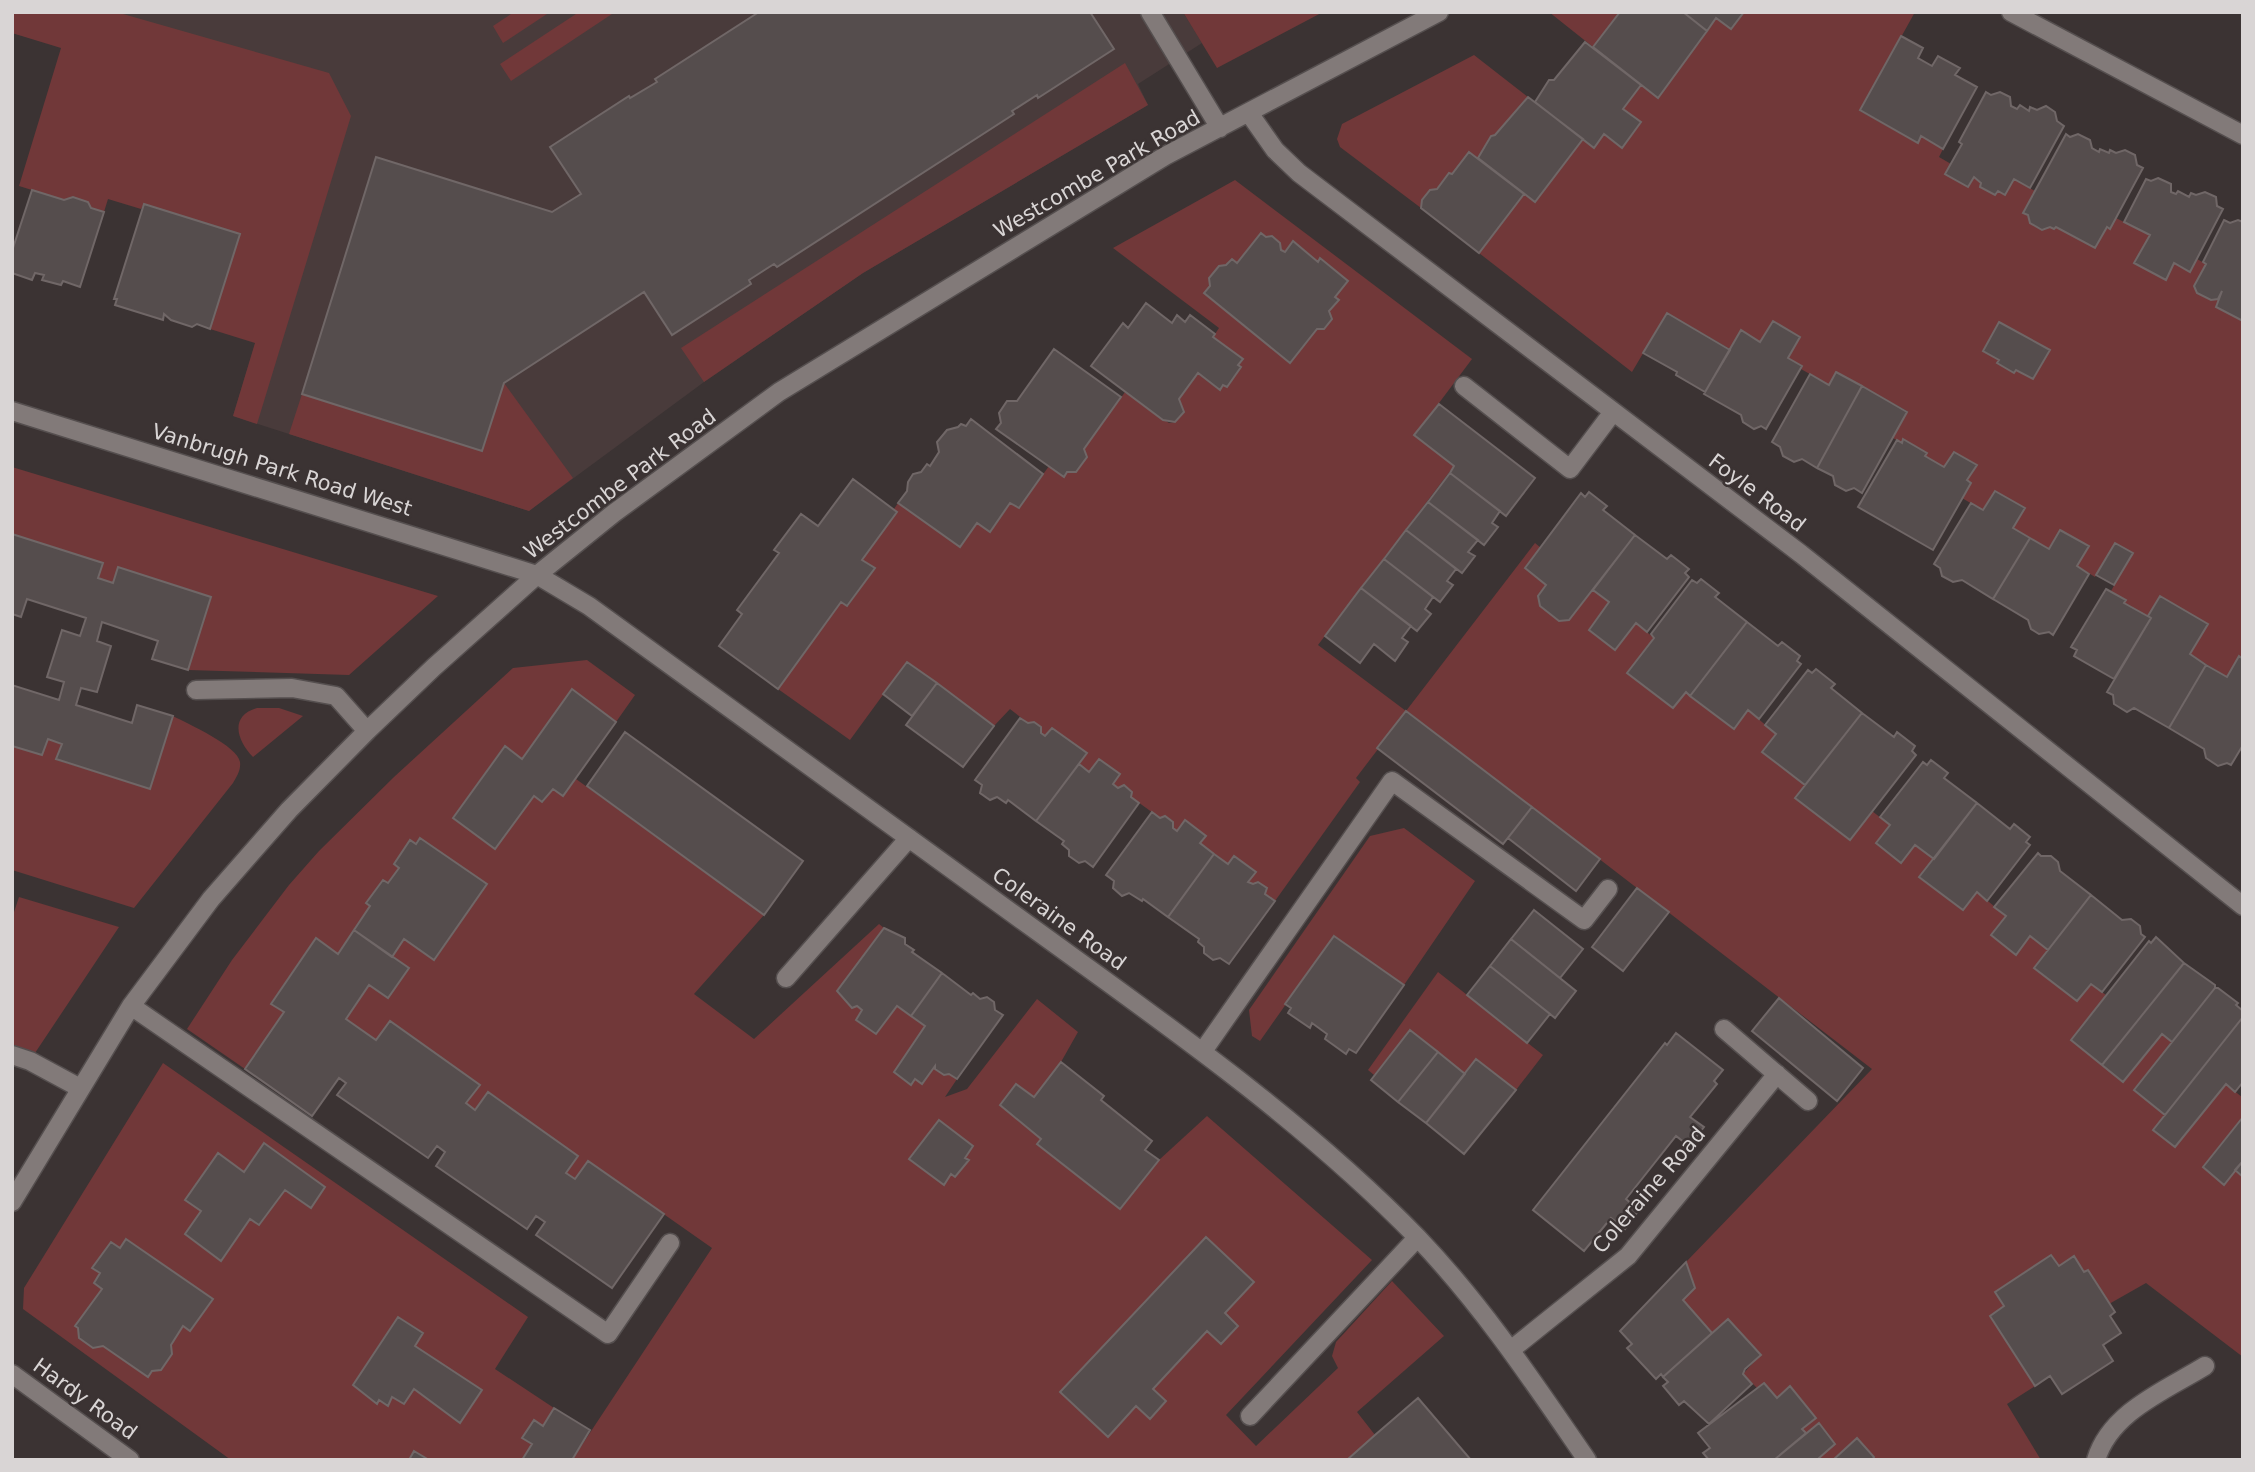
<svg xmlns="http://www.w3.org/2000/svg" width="2255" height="1472" viewBox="0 0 2255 1472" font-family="'DejaVu Sans',sans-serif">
	<rect width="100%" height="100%" fill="#3b3333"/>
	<path fill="#493b3b" d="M12,12H1183L1202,43L1138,84L1148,105L863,273L704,382L529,511L233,416L305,180L284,109L12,33Z"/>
	<path fill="#713839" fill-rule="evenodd" d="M12,12H116L329,73L351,116L257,424L233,416L255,343L210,329L240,234L144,204L141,209L108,199L104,212L91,208L88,202L73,198L64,200L19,186L61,48L12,33Z
		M514,12H550L503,43L493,26Z
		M579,12H615L511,81L500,64Z
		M1183,12H1323L1217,68Z
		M1549,12H1620L1593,47Z
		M1744,12H1915L1860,111L1917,143L1921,136L1943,149L1939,157L1951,164L1945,174L1968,186L1974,177L1981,183L1980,187L1995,195L2014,179L2035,191L2023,212L2028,215L2030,223L2042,230L2050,227L2054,229L2056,227L2110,229L2116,218L2150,235L2134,263L2166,279L2174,263L2190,272L2197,259L2206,264L2194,286L2197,293L2211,300L2218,299L2222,291L2216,307L2243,321V659L2239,657L2227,677L2190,654L2208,624L2148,616L2151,618L2124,603L2125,600L2111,591L2132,553L2115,543L2095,577L2077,566L2088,546L2061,530L2048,549L1962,498L1971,483L1967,480L1976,464L1954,452L1944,467L1893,438L1907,411L1836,372L1829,385L1801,369L1802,366L1788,358L1800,337L1773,321L1760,342L1741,330L1730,349L1667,313L1632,372L1479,253L1524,194L1535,202L1583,139L1604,134L1622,147L1641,122L1623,109L1641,85L1658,97L1716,18L1731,29Z
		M1474,55L1528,97L1495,135L1491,136L1478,158L1469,152L1452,174L1449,173L1437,189L1430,190L1422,200L1421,208L1340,147L1337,139L1342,124Z
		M1125,63L1148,105L863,273L704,382L681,348Z
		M1235,180L1472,359L1415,435L1454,466L1318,645L1406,711L1535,543L1541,548L1546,585L1538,595L1540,606L1559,621L1569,620L1593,590L1609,602L1589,630L1615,650L1636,623L1654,638L1628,673L1673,708L1686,692L1733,729L1748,710L1776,734L1762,752L1805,785L1796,798L1849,840L1872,811L1890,825L1901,863L1915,845L1934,859L1920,877L1962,910L1977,892L2006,916L1991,936L2015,954L2030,936L2048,950L2034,968L2077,1001L2091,984L2106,995L2071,1040L2123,1082L2162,1034L2172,1042L2134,1090L2165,1115L2153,1130L2226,1084L2243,1098V1117L2235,1170L2243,1177V1357L2146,1283L2109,1304L2074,1257L2059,1266L2051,1255L1995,1292L2004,1306L1990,1316L2035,1386L2007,1404L2041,1460H1820L1819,1458L1835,1444L1819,1423L1806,1433L1802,1429L1816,1418L1791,1387L1777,1398L1764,1383L1757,1388L1743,1374L1761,1354L1728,1319L1712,1333L1683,1300L1695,1288L1686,1262L1872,1069L1407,711L1356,778L1360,782L1275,901L1265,894L1266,888L1258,882L1253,884L1248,882L1255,871L1234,856L1228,864L1200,843L1205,836L1185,820L1177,831L1173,828V821L1165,816L1160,818L1131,797L1132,792L1124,786L1118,788L1113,784L1120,774L1099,759L1089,772L1079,764L1087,753L1052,728L1045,736L1041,733V727L1034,722L1028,723L1010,709L994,726L907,662L850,740L778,689L841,602L848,606L874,569L862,560L897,512L894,509L898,503L977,523L990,532L1010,503L1019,508L1049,466L1064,477L1125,392L1169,423L1175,422L1184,411L1179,399L1198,374L1219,390L1223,385L1227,387L1241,368L1213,337L1219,328L1113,248Z
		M504,383L573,478L529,511L289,434L302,394L482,451Z
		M12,467L438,596L349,675L188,670L211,597L118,568L113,583L98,578L103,563L12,534Z
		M587,660L635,695L616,722L572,690L522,759L504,746L453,818L495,848L534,796L543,802L553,789L563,796L576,779L764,915L694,994L754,1039L879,924L884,928L837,991L852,1008L857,1006L862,1010L856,1020L876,1034L897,1006L925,1026L894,1072L910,1084L915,1079L922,1083L935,1066V1069L943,1075L949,1074L957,1079L945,1097L967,1089L1037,999L1078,1032L1061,1062L1034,1097L1016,1084L1001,1105L1041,1139L1038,1144L1120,1209L1159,1160L1207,1116L1372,1260L1226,1415L1256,1446L1338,1368L1332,1356L1336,1342L1392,1281L1444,1336L1357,1412L1375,1435L1349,1460H572L712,1248L588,1161L575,1179L566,1173L578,1156L489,1092L475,1110L466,1103L479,1085L391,1021L376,1040L346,1019L369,985L387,998L392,957L404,939L435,960L487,884L420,838L394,864L399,868L388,883L383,880L367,903L370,906L338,954L315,939L271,1003L284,1012L245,1069L187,1029L232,960L289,885L319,851L394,777L513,668Z
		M257,708H279L303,716L253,757C237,741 229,716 257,708Z
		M173,716C188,724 238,746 240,762C241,770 237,776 233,783L134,908L12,870V746L42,755L48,739L62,744L57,760L150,789Z
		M1404,828L1475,881L1404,985L1334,936L1260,1041L1252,1036L1249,1010L1370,836Z
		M19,897L119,927L35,1053L12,1045V918Z
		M1438,972L1543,1055L1516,1090L1465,1074L1410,1030L1374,1075L1368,1070Z
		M163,1063L528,1317L495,1369L554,1408L543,1426L534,1420L522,1438L532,1444L522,1460H429L415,1451L409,1460H231L23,1309L24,1288ZM399,1317L423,1333L415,1346L481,1390L460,1423L414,1389L404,1404L392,1397L387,1406L379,1400L377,1404L353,1385Z"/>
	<path fill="#554d4d" stroke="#706767" stroke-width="2" d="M759,12H1090L1114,49L1038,98L1037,95L1012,111L1014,114L777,267L774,264L749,280L751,284L672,335L644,292L504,383L482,451L302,394L376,157L552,212L581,194L550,147L629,96L630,98L657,82L655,79Z
		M1620,12H1683L1707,31L1658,98L1593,47Z
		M1683,12H1744L1731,29L1716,18L1707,31Z
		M1901,36L1923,48L1918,58L1932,66L1938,56L1960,68L1955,75L1977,87L1943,149L1921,136L1918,143L1860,110Z
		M1585,42L1641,85L1623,109L1641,122L1622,148L1604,134L1594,148L1535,102L1549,80H1554Z
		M1986,92L1991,95L2000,92L2010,97L2011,106L2017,109L2020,105L2029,111L2030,107L2037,110L2046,106L2055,112L2057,121L2064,126L2030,188L2014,179L2005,195L1998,191L1995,195L1980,187L1981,183L1974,177L1968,187L1945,174L1962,144L1959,142Z
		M1528,97L1583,139L1535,202L1478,158L1491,136L1495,135Z
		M2066,134L2070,137L2078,134L2090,140L2092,148L2099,152L2100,149L2109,153L2110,150L2116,153L2125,150L2135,155L2137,165L2143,168L2110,229L2107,227L2095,248L2056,227L2054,229L2050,227L2042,230L2030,223L2028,215L2023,213Z
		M1469,152L1524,194L1479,253L1421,208L1422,200L1430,190L1437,189L1449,173L1452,174Z
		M2158,178L2171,184V192L2176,194L2178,191L2189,197L2191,193L2196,195L2205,192L2216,197L2217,206L2223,209L2190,272L2174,263L2166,280L2134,263L2150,235L2124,222L2146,179L2151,181Z
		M32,190L64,200L73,197L88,202L91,208L104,212L80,287L63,281L61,285L42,280L44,275L35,273L32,280L12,273V251Z
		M144,204L240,234L210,329L197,324L192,327L171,320L164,314L163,320L115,305L117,299H114Z
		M2224,220L2230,223L2238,220L2243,222V321L2216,307L2222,291L2218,299L2211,300L2197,293L2194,286L2206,264L2203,262Z
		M1261,233L1266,237L1272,236L1280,243L1281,250L1285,252L1293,241L1318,262L1320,258L1348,281L1335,297L1339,300L1329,311L1332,319L1324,329H1317L1290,363L1204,293L1210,286L1209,278L1219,266L1226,265L1232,259L1237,263Z
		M1146,303L1172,323L1177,315L1185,322L1190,315L1215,334L1213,337L1243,359L1238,365L1241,367L1227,387L1223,385L1220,390L1198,373L1179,399L1184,412L1175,422L1163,420L1091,366L1123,323L1128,328Z
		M1667,313L1730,350L1705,392L1676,375L1677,372L1643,353Z
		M1773,321L1800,337L1788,358L1802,366L1766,429L1761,426L1754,429L1743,422L1741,415L1704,394L1741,330L1760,342Z
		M1999,322L2050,350L2033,379L2016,370L2014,373L1997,363L1999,360L1983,351Z
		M1054,349L1121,397L1084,449L1087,457L1076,472H1067L1064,477L996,429L1001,423L999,413L1007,401H1017Z
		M1836,372L1862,386L1817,468L1802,459L1794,462L1783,456L1780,447L1772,442L1810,374L1829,385Z
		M1862,386L1907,412L1862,493L1854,488L1846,491L1835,485L1833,476L1817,468Z
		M1439,404L1535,478L1506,516L1450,473L1454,466L1414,435Z
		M971,419L1043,474L1019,508L1010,503L990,532L977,523L960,547L898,503L907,491L908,482L913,474L921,472L927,464L930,466L939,452L937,442L947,430L958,427L961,424L966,426Z
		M1903,439L1927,453L1925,456L1944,467L1954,452L1977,465L1967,480L1971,483L1933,550L1858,507L1897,440L1902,443Z
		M1450,473L1500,511L1492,523L1498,527L1484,545L1428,502Z
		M853,479L897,512L862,560L875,568L847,606L841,602L778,689L719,646L742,614L737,610L779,553L774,550L801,514L818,526Z
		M1995,491L2025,508L2013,528L2030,538L1993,599L1962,580L1953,582L1942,576L1940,568L1934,564L1971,503L1983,510Z
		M1589,492L1607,506L1603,510L1635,535L1569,620L1559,621L1540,606L1538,596L1546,585L1525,568L1581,493L1585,497Z
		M1428,502L1478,540L1468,552L1475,556L1462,573L1406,530Z
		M1406,530L1456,569L1447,581L1453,585L1440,602L1384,559Z
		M2060,530L2089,546L2077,566L2089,574L2053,635L2049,632L2039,634L2031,629L2028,620L1993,599L2030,538L2049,549Z
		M12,534L103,563L98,578L113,583L118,567L211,597L188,670L152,659L158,641L102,622L97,641L111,646L97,692L81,688L76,705L132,723L137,705L173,716L150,789L56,759L62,744L48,739L42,755L12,746V685L59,700L64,682L47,677L62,630L80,636L86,618L27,599L21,617L12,614Z
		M1635,535L1667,559L1671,555L1689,569L1685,573L1689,577L1647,632L1636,623L1615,650L1589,630L1609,602L1593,590Z
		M2115,543L2133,553L2114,585L2096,575Z
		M1384,559L1433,597L1425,609L1431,614L1417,631L1361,588Z
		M1701,579L1719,593L1715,597L1747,622L1690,696L1686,692L1673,708L1627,673L1654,638L1651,634L1692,580L1697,583Z
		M1361,588L1411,626L1402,638L1408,642L1395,661L1374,644L1360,663L1325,636Z
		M2106,589L2126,600L2124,603L2151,618L2114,679L2074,656L2077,650L2071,647Z
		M2160,596L2208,624L2190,654L2206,665L2169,728L2134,708L2127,712L2114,704L2113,695L2107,692L2151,618L2148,616Z
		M1747,622L1778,646L1782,642L1800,656L1797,661L1801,664L1759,719L1748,710L1734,729L1690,696Z
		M2239,656L2243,659V745L2231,765L2227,763L2218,766L2206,758L2204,749L2169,728L2206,665L2227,677Z
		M907,662L937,683L912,716L883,694Z
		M1816,669L1835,684L1831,688L1862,713L1805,785L1762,752L1776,734L1765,725L1808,670L1812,673Z
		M937,683L994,726L963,767L906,725Z
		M572,689L616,722L563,796L553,789L542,802L534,796L495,849L453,818L505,746L522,759Z
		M1406,711L1532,807L1503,844L1377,748Z
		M1862,713L1894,737L1897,732L1915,746L1912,751L1916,755L1850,840L1795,798Z
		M1020,718L1028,723L1034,722L1041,727V733L1045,736L1052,728L1087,753L1036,821L1008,800L1006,803L997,797L990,800L980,793L982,785L975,780Z
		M625,732L803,861L764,915L587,786Z
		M1099,759L1120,774L1113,784L1118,788L1124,785L1132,792L1131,797L1139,803L1093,867L1085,861L1079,863L1069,856V850L1062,844L1064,841L1036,821L1079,764L1089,772Z
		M1931,760L1948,773L1944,778L1977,803L1934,859L1915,845L1901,863L1876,843L1890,825L1880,817L1923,762L1927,765Z
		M1977,803L2010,829L2014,824L2030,837L2026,842L2030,845L1987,901L1977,892L1963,910L1919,877Z
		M1532,807L1600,859L1576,891L1508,838Z
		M1152,812L1160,818L1165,816L1173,822V828L1177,831L1185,820L1206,836L1200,843L1214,854L1168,917L1143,899L1142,901L1129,893L1122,896L1113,888L1114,881L1106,875Z
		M420,838L487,884L434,960L404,939L392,957L354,930L370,906L366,903L383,880L388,883L399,868L394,864L410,840L416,844Z
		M2038,853L2041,856H2051L2058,862L2060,871L2091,895L2048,950L2030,936L2016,955L1991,935L2006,916L1994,907Z
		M1214,854L1228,864L1234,856L1256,872L1248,882L1253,884L1258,882L1267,888L1265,894L1275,901L1229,964L1220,958L1213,960L1204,953V947L1198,942L1199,939L1168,917Z
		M1637,888L1669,912L1623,971L1592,947Z
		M2091,895L2122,920L2131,919L2140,926L2141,934L2145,937L2102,992L2091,984L2077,1001L2034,968Z
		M1534,910L1583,949L1560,978L1511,939Z
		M884,928L905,938V944L914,950L912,952L942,973L911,1016L897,1006L876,1034L856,1020L862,1010L857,1006L852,1008L837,991Z
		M354,930L409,968L388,998L369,985L346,1019L376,1040L390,1021L480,1085L466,1103L475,1110L488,1092L578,1156L566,1173L575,1179L588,1161L664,1214L612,1288L536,1235L545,1222L536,1216L527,1229L436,1166L445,1152L437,1146L428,1158L337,1095L346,1083L339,1078L312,1116L245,1069L284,1012L271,1004L316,938L338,954Z
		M1334,936L1404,985L1356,1053L1349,1049L1346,1054L1325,1039L1327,1034L1312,1023L1310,1028L1288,1013L1291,1008L1285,1004Z
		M2156,937L2184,963L2102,1065L2071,1040L2149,941L2151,943Z
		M1511,939L1576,991L1555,1018L1490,966Z
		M2184,963L2215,985V988L2172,1042L2162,1034L2123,1082L2102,1065Z
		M1490,966L1550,1014L1527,1043L1467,995Z
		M942,973L971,995L973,993L980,999L987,997L994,1002L995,1010L1003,1015L957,1079L949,1074L944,1075L935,1069V1066L922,1084L915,1079L911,1085L894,1072L925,1026L911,1016Z
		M2215,988H2218L2238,1003L2236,1005L2243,1011V1017L2165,1115L2134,1090Z
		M1779,998L1863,1068L1837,1101L1752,1031Z
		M2243,1017V1082L2235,1092L2226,1084L2175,1147L2153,1130Z
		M1410,1030L1438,1052L1398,1102L1371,1080Z
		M1676,1033L1723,1070L1714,1081L1717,1084L1690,1117L1704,1127L1689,1146L1676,1136L1626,1199L1639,1210L1625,1229L1611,1218L1584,1251L1533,1210L1665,1043L1667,1045Z
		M1438,1052L1465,1074L1426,1123L1398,1102Z
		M1476,1059L1516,1090L1464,1154L1426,1123Z
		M1061,1062L1104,1096L1101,1100L1152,1141L1145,1150L1159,1160L1120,1209L1037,1144L1041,1139L1000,1105L1016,1084L1034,1097Z
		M2243,1117V1161L2224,1185L2203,1167Z
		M939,1120L973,1146L965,1158L969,1160L955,1177L951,1174L944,1185L909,1159Z
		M264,1143L325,1187L311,1208L285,1190L259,1225L250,1219L221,1261L185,1234L201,1211L185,1200L218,1153L244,1172Z
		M2243,1161V1177L2235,1170Z
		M1206,1237L1254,1282L1225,1313L1238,1326L1221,1344L1207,1331L1153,1389L1166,1401L1150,1419L1136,1406L1108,1437L1060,1392Z
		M126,1239L213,1299L190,1331L183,1326L171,1345L172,1354L161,1370L152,1371L148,1377L103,1346L93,1348L79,1338L78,1328L75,1326L102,1289L94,1283L100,1273L92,1268L111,1242L120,1248Z
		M2051,1255L2059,1266L2074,1256L2084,1272L2088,1270L2115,1312L2110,1316L2121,1333L2103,1345L2113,1361L2062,1394L2050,1376L2035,1386L1990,1316L2004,1306L1995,1292Z
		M1686,1262L1695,1288L1683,1300L1712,1333L1663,1377L1661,1374L1656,1379L1627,1348L1632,1344L1620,1331Z
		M398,1317L423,1333L415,1346L482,1390L460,1423L414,1389L404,1404L392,1397L388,1406L379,1400L377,1404L353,1385Z
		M1728,1319L1761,1355L1745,1369L1743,1374L1752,1384L1709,1424L1684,1401L1679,1405L1663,1386L1668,1382L1663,1377Z
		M1764,1383L1777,1398L1790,1386L1816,1418L1802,1429L1806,1433L1774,1460H1709L1703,1453L1710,1448L1698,1433Z
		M1418,1398L1471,1460L1348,1459L1375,1435Z
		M554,1408L590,1430L572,1460H522L532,1444L522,1438L534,1420L543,1426Z
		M1819,1423L1835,1444L1819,1458L1820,1460H1774Z
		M1857,1438L1874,1457L1872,1460H1833Z
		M414,1451L429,1460H409Z"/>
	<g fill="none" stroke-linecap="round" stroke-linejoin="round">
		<g stroke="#554f4f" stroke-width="21">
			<path id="minor" d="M1150,12L1220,128
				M2011,12L2243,135
				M1249,113L1275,150L1299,173L1801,554L2243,906
				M1464,386L1570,469L1613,412
				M12,411L537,575L589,606C736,713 883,820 1030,926C1164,1023 1302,1119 1418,1238C1483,1306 1534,1383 1587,1460
				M196,690L292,688L336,696L367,731
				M786,978L909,838
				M131,1006L608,1334L670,1243
				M1724,1029L1808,1101
				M1203,1051L1392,781L1584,920L1608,889
				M12,1055L30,1061L80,1088
				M12,1202L131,1006L211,899L289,810L367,731L434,667L537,575L614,513L779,392L1165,156L1439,12
				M1512,1349L1628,1256L1777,1074
				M12,1374L130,1460
				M1250,1416L1417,1238
				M2096,1460C2110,1412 2166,1390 2205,1366"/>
		</g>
		<use href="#minor" stroke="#827a79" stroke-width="18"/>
	</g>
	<g text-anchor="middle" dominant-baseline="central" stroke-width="5" stroke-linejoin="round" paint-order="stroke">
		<g font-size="21" fill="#d9d5d5" stroke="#3b3333">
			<text transform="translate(1097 174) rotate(-30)">Westcombe Park Road</text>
			<text transform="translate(282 470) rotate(17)">Vanbrugh Park Road West</text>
			<text transform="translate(620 484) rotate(-37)">Westcombe Park Road</text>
			<text transform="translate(1757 493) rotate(37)">Foyle Road</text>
			<text transform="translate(1059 919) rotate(36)">Coleraine Road</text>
			<text transform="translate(1649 1190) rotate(-49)">Coleraine Road</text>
			<text transform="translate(85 1399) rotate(36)">Hardy Road</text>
		</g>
	</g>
	<rect width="2255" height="1472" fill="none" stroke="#d9d5d5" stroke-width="28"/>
</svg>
